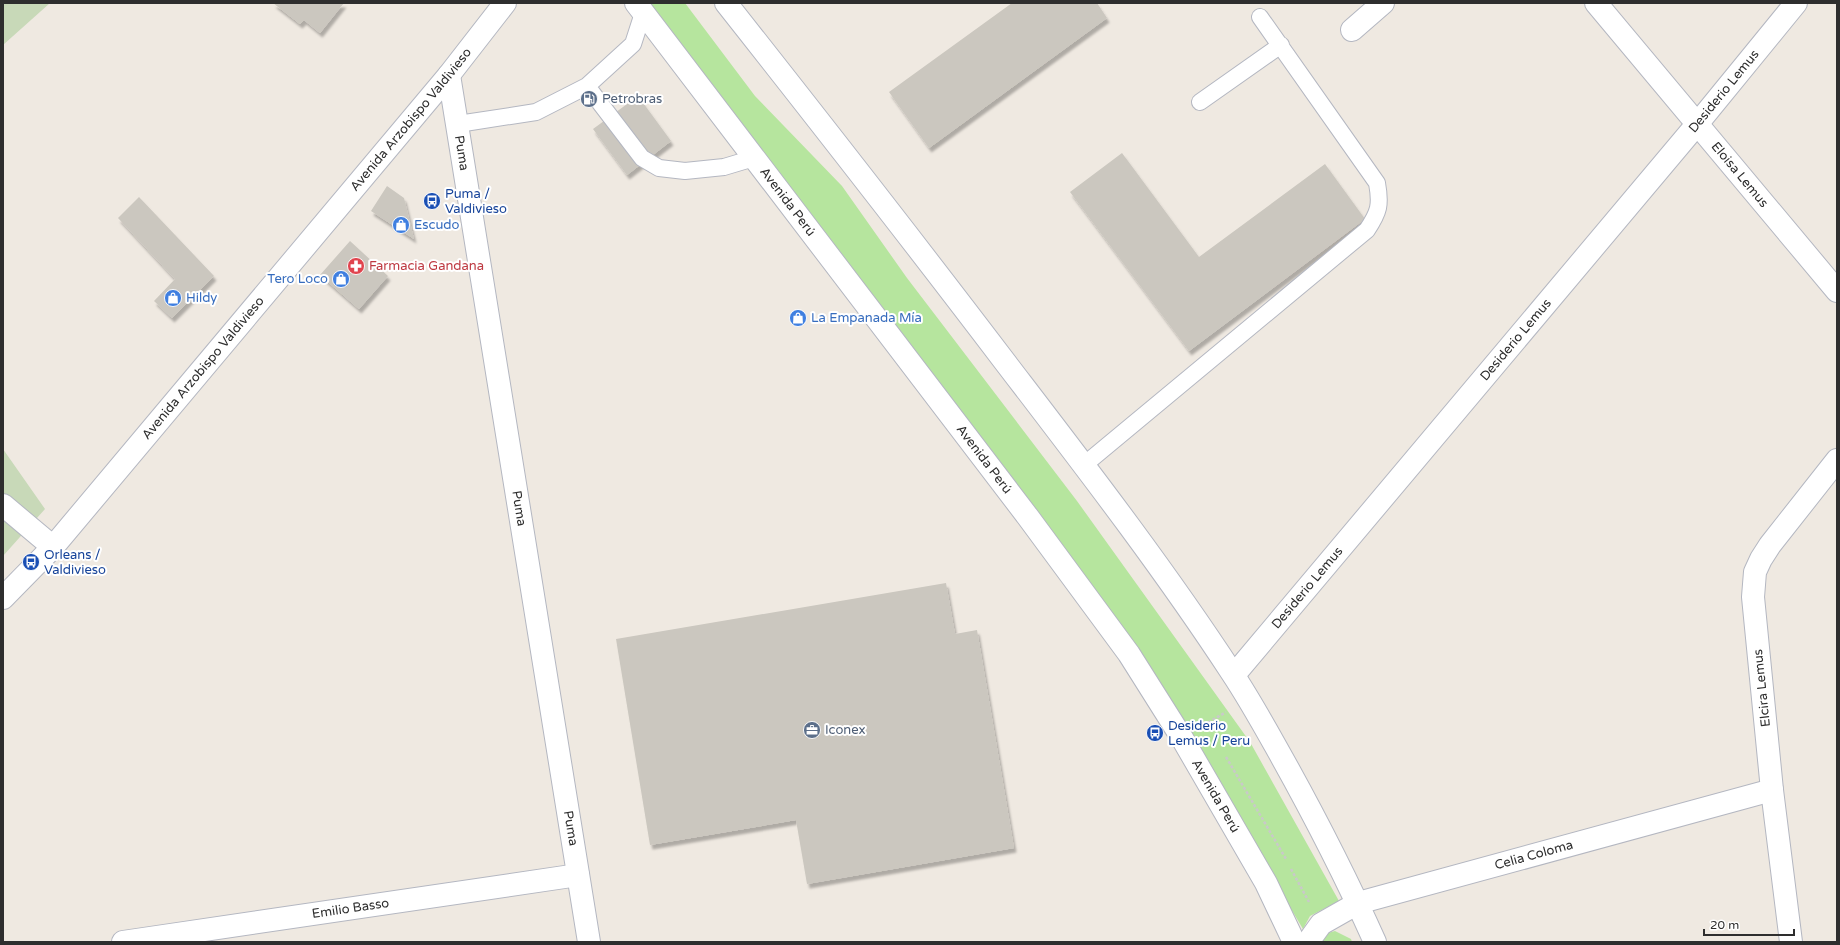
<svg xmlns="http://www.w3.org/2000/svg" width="1840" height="945" viewBox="0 0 1840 945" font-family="'Varela Round',sans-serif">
	<defs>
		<filter id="shadow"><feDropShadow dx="2.5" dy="4.5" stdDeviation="1" flood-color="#0004"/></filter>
	</defs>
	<rect width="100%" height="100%" fill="#efe9e1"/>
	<path fill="#b6e59e" d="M646,3H685L755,96L842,186L907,278L1077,501L1250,742L1339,901L1310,916L1303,929L1208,769Z
		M1335,931L1351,939L1352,942H1320L1321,935Z"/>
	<path fill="#c8d9b8" d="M3,3H50L3,45Z
		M3,449L45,509L3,556Z"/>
	<path fill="#cbc7bf" filter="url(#shadow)" d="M273,3H344L320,33L304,20L300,24Z
		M1012,3H1097L1107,18L929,148L889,92Z
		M638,96L671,141L627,175L593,129Z
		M1122,153L1199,257L1325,164L1365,219L1189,351L1070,192Z
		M387,186L404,198L414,239L371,211Z
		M139,197L214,276L172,318L154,301L175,279L118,218Z
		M350,241L388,276L359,309L320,275Z
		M946,583L955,634L977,630L1014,848L807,884L796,820L650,845L616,639Z"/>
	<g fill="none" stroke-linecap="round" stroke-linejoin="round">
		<g stroke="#b4b7c1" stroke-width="18">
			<path id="lane" d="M587,86L642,158L659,168L685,171L724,167L754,158
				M1200,102L1281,45
				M458,124L536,112L587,86L633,44L643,13
				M1084,465L1367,230C1379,212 1381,205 1377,183L1260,17"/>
		</g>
		<g stroke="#b4b7c1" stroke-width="24">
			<g id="street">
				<path id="s1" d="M1596,3L1837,291"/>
				<path d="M1352,30L1383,3"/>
				<path id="s2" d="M449,75L589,942"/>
				<path d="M3,505L53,547"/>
				<path id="s3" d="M1234,675L1698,123L1796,3"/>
				<path id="s4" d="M123,942L578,875"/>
				<path id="s5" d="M1308,942L1321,924L1358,903L1772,790"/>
				<path d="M1791,942L1772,790L1753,597L1755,572L1761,559L1770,545L1837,460"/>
			</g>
		</g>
		<g stroke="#b4b7c1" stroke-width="24">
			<g id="secondary">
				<path id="s6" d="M636,3L1028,517L1129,654L1182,738L1266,883L1294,942"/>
				<path d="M726,3C820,122 913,241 1005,362C1083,464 1162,566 1232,673C1248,697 1262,722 1276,747C1312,811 1345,875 1375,942"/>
				<path id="s7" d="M3,598L53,547L449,75L505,3"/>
			</g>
		</g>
		<path stroke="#c9c9c9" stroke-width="2.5" stroke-dasharray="3 2" stroke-linecap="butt" d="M1204,725L1226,712
			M1226,757L1286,859
			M1291,869L1309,902"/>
		<use href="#lane" stroke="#fff" stroke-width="16"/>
		<use href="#street" stroke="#fff" stroke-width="22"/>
		<use href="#secondary" stroke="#fff" stroke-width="22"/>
	</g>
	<defs>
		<g id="fuel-disc" transform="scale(0.9)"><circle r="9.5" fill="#5c6f8a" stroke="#fff"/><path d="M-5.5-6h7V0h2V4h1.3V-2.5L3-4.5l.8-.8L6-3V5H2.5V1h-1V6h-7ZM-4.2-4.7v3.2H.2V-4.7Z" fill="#fff"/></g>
		<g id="bus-disc" transform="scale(0.9)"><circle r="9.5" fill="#1a4fb4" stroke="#fff"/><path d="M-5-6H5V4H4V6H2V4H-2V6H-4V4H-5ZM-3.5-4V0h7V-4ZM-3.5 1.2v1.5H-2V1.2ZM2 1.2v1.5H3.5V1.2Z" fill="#fff"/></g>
		<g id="shop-disc" transform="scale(0.9)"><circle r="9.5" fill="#3f7fe0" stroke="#fff"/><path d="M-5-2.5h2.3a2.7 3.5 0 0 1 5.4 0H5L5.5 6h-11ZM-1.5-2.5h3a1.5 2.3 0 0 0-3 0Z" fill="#fff"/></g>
		<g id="pharmacy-disc" transform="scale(0.9)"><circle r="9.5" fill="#e0444e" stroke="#fff"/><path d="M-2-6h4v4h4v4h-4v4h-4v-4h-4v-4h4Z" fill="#fff"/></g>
		<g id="office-disc" transform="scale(0.9)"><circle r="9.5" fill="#5c6f8a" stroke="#fff"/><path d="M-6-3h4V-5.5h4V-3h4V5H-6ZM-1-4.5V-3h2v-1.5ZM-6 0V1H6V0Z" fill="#fff"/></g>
	</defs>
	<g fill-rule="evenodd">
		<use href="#fuel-disc" x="589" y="99"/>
		<use href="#bus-disc" x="432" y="201"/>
		<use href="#shop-disc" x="401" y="225"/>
		<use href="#pharmacy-disc" x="356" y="266"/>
		<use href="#shop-disc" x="341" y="279"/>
		<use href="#shop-disc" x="173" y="298"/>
		<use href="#shop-disc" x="798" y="318"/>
		<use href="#bus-disc" x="31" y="562"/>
		<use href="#office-disc" x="812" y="730"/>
		<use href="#bus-disc" x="1155" y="733"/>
	</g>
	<g text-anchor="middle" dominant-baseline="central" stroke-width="4" stroke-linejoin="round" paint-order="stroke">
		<g font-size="13" fill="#2e2e2e" stroke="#fff">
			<text stroke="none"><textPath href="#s3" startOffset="762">Desiderio Lemus</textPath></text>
			<text stroke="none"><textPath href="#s7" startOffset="629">Avenida Arzobispo Valdivieso</textPath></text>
			<text stroke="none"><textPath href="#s2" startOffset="79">Puma</textPath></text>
			<text stroke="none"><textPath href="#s1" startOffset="224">Eloisa Lemus</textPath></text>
			<text stroke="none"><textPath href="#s6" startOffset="250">Avenida Perú</textPath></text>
			<text stroke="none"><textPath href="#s3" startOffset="438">Desiderio Lemus</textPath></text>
			<text stroke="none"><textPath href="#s7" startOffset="305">Avenida Arzobispo Valdivieso</textPath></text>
			<text stroke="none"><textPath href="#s6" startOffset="574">Avenida Perú</textPath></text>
			<text stroke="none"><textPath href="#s2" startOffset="439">Puma</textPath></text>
			<text stroke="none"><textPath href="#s3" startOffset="114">Desiderio Lemus</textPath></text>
			<text transform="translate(1762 688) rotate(-96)">Elcira Lemus</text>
			<text stroke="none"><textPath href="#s6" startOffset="983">Avenida Perú</textPath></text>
			<text stroke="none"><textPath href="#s2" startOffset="763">Puma</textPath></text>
			<text stroke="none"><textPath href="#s5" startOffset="247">Celia Coloma</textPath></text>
			<text stroke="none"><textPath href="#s4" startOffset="230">Emilio Basso</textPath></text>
		</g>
		<g font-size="13" fill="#4e5e75" stroke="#fff" text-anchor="start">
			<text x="602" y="99">Petrobras</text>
			<text x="825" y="730">Iconex</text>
		</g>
		<g font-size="13" fill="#164399" stroke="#fff" text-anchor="start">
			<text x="445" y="194">Puma /<tspan x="445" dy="15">Valdivieso</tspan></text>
			<text x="44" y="555">Orleans /<tspan x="44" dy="15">Valdivieso</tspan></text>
			<text x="1168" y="726">Desiderio<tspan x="1168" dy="15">Lemus / Peru</tspan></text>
		</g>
		<g font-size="13" fill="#366cbe" stroke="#fff" text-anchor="start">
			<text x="414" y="225">Escudo</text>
			<text x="328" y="279" text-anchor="end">Tero Loco</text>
			<text x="186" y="298">Hildy</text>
			<text x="811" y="318">La Empanada Mía</text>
		</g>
		<g font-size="13" fill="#be3a42" stroke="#fff" text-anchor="start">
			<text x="369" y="266">Farmacia Gandana</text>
		</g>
	</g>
	<rect width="1840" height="945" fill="none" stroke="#2e2e2e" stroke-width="8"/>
	<path d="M1704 929v6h90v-6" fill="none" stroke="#2e2e2e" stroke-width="2"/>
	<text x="1710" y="929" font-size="12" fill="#2e2e2e" stroke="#ffffff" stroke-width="3" paint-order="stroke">20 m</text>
</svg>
